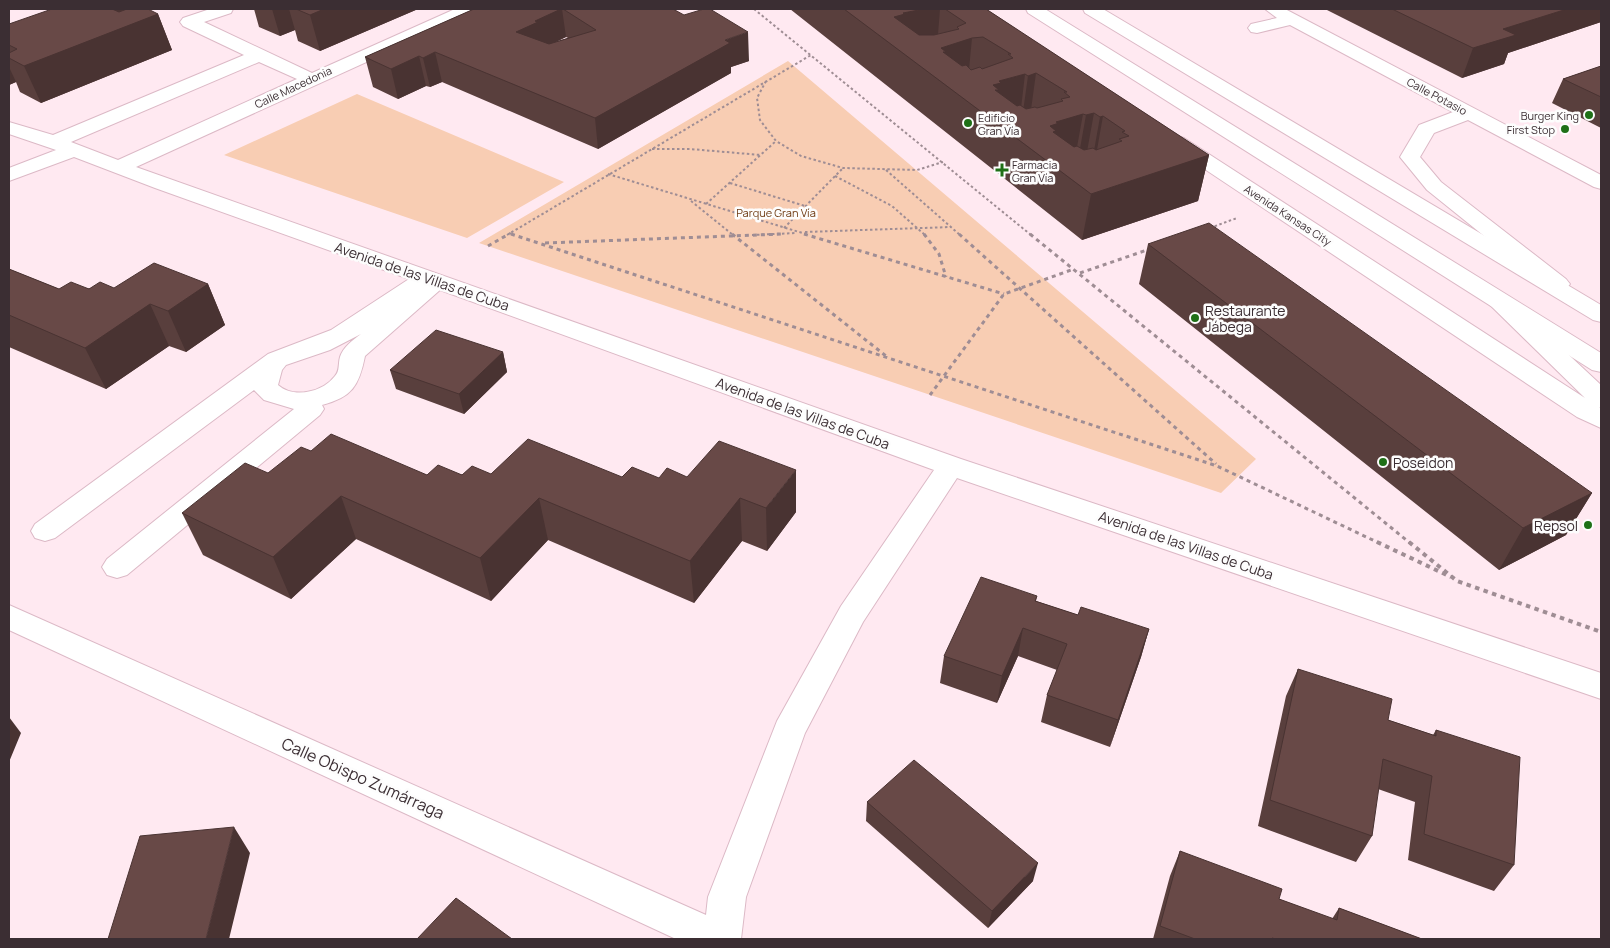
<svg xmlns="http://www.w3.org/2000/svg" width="1610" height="948" viewBox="0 0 1610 948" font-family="Manrope,sans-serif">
	<rect width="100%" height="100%" fill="#ffe9f1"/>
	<path fill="#f8cdb3" d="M788,61L1256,459L1221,493L479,243Z
		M357,94L564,182L467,238L224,155Z"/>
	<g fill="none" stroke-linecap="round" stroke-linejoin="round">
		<g stroke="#dcb9c6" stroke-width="2">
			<path id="minor" d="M210,9H233L231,13L204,22L312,73L455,9H476L474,13L136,167L961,459L1601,673V699L957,478L863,622L805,733L746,897L741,939H676L9,630V605L706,915L708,897L777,721L841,606L934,470L440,290L365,356C359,386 352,397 322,405L324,409L320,415L127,575L117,578L107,575L102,567L107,559L294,409L264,400L254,390L55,538L45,541L35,538L31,531L35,524L268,354L331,330L409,279L155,188L74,157L9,181V168L56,150L9,134V122L53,135L244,55L183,26L180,22L183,18ZM259,62L297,79L118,160L71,142ZM361,334C353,340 343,347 340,357C338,364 340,371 335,376C323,392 294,399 278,385L282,370L286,365L330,350Z
				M1265,9H1285L1601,175V189L1594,187L1468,120L1434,133L1420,157L1441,182L1566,279L1570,284L1566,289L1558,291L1550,289L1427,190L1400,157L1419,125L1453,112L1290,25L1257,33L1251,32L1248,28L1251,24L1277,18Z
				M1177,136L1184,138L1585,398L1489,304L1493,299L1501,297L1509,299L1601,385V407H1599L1601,408V428L1577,417L1170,146L1167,142L1170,138Z"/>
		</g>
		<g stroke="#dcb9c6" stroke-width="2">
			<path id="major" d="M1026,9H1045L1601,353V372L1592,370L1028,13Z
				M1083,9H1103L1601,305V322L1593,320L1085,13Z"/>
		</g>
		<path stroke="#9f8d94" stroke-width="2" stroke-dasharray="2.5 2.5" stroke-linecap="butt" d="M754,9L1031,235
			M766,81L757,98L760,120L776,141L801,156L843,168L917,170L943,162
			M652,149H690L761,155
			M886,170L960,235
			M608,174L809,235
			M835,176L892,206L925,235
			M730,183L805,206
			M691,201L733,235
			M706,204L776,141
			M784,228L843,168
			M1210,228L1237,218
			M805,232L951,227
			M509,233L514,235
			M507,235L811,55
			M752,235L796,233"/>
		<path stroke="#9f8d94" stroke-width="3" stroke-dasharray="4 4" stroke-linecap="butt" d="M511,234L1217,466L1379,543
			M732,234L886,356
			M804,234L1004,294
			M924,234L939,254L946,277
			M959,234L1216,464
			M1030,234L1410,543
			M545,243L783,234
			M488,246L509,234
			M1080,273L1150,249
			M930,395L1004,294L1074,269"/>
		<path stroke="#9f8d94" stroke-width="4" stroke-dasharray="4.5 4.5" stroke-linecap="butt" d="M1377,542L1451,577
			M1409,542L1457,581L1601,632"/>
		<use href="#minor" fill="#fff" fill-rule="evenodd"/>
		<use href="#major" fill="#fff" fill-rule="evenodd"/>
	</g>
	<path fill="#593f3d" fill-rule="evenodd" d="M126,9L158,14L172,50L41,103L20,92L16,82L9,85V24Z
		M254,9H418L320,51L298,41L295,30L280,36L259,27Z
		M474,9H673L749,61L731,67V73L598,149L442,82L430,87L426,86L398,99L373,87L365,57ZM566,37L568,38L555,42Z
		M790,9H986L1209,155L1198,201L1082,240Z
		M1325,9H1601V22L1508,53L1504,64L1462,78Z
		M1601,66V128L1552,103L1563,79Z
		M1148,244L1592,493L1566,535L1499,570L1139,284Z
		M9,269L59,289L114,288L208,284L225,325L186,352L169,346L106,389L9,347Z
		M503,352L507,372L464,414L396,389L390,370Z
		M311,451L427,475L491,474L659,478L687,477L796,512L767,551L742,541L694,603L548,540L491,601L356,539L291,599L203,555L182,513L268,473Z
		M1037,596L1036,601L1078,615L1149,629L1141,657L1110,747L1041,722L1047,695L1057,670L1018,656L997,703L940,683L944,656Z
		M1298,669L1388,720L1433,735L1436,730L1514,865L1494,891L1408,860L1415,802L1378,789L1372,836L1356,862L1258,826L1286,696Z
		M867,802L1033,881L988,928L866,821Z
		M1180,851L1279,899L1332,919L1339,908L1422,939H1153L1170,876Z"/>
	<path fill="#493332" d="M107,9H125L131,24L158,14L172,50L41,103L24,66Z
		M272,9H289L295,30L280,36Z
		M324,9H418L320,51L310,15Z
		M561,9H562L566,37L542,49L516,32L535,21Z
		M924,9H940L937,47L904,54L894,17L903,13Z
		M1567,9H1601V22L1508,53L1504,64L1462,78L1473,48L1503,29Z
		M748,32L749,61L731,67V73L598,149L595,118L725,40Z
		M972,38L968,80H938L941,48Z
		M435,52L442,82L430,87L423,58Z
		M419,56L426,86L398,99L391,69Z
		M9,67L16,82L9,85Z
		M1036,73L1030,117L1022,119L1028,76Z
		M1025,74L1020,117L998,124L993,85L999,81Z
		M1094,113L1086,157L1078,160L1086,115Z
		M1083,114L1075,158L1053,165L1050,126L1056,122Z
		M1103,116L1095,161L1092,162L1100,117Z
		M1209,155L1198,201L1082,240L1091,194Z
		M208,284L225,325L186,352L168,311Z
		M150,304L169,346L106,389L85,348Z
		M503,352L507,372L464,414L459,394Z
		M796,470V512L767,551L766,508Z
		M1592,493L1566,535L1499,570L1523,528Z
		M341,496L356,539L291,599L273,557Z
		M539,498L548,540L491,601L480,558Z
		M740,498L742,541L694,603L690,561Z
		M1023,628L1018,656L997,703L1002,676Z
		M1149,629L1141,657L1110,747L1118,720Z
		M9,717L21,733L9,762Z
		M234,827L250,853L229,939H206Z
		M1038,863L1033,881L988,928L992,911Z"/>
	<path fill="#684947" stroke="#493332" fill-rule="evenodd" d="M52,9H112L119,12L127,9H148L158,14L24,66L9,58V53L17,49L9,45V24Z
		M296,9H324L310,15Z
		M474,9H561L535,21L538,22L516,32L549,44L596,30L563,9H673L684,15L704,9H710L748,32L725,40L730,43L595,118L435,52L423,58L419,56L391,69L365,57Z
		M844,9H924L903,13L905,14L894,17L919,35H934L959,29L957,27L966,23L945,9H986L1209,155L1091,194ZM983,37L1011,54H1008L1013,58L982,69L980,67L971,70L966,65L962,66L943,52H946L941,48L972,38ZM1036,73L1067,92H1064L1070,97L1061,99L1063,101L1037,108L1035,107L1026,109L1020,105L1017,106L995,90H999L993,85L1001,83L999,81L1025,74L1028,76ZM1094,113L1100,117L1103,116L1125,131L1122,132L1129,136L1119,139L1122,141L1096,150L1093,148L1084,150L1077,146L1074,147L1053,132L1056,131L1050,126L1059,123L1056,122L1083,114L1086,115Z
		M1392,9H1567L1503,29L1516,35L1473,48Z
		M1601,66V97L1563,79Z
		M1209,223L1592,493L1523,528L1148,244Z
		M154,263L208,284L168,311L150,304L85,348L9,315V269L59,289L71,282L89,289L100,282L114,288Z
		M436,330L503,352L459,394L390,370Z
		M331,434L427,475L438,465L462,475L472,466L491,474L528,439L622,477L632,467L659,478L667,468L687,477L719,441L796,470L766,508L740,498L690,561L539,498L480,558L341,496L273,557L182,513L245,463L268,473L301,447L311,451Z
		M981,577L1037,596L1035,601L1078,615L1081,607L1149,629L1118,720L1047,695L1067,644L1023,628L1002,676L944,656Z
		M1298,669L1392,699L1388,720L1436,736V730L1520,757L1514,865L1424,834L1432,776L1383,759L1372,836L1270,800Z
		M914,760L1038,863L992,911L867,802Z
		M234,827L206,939H108L140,836Z
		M1180,851L1282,889L1279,899L1337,920L1339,908L1422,939H1276L1272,938V939H1195L1160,926Z
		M456,898L512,939H417Z"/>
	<g fill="#1f7017" stroke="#fdfdfd" stroke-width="2">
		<circle cx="1589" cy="115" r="5"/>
		<circle cx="968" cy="123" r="5"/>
		<circle cx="1565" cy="129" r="5"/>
		<path d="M999.5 162.5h5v5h5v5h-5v5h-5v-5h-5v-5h5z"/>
		<circle cx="1195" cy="318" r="5"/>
		<circle cx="1383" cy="462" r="5"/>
		<circle cx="1588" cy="525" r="5"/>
	</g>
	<g text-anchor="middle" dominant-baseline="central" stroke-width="5" stroke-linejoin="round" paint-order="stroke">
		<g font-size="11" fill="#3b2e33" stroke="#fdfdfd">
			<text transform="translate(293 87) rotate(-25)">Calle Macedonia</text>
			<text transform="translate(1437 96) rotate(28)">Calle Potasio</text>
			<text transform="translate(1288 215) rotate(33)">Avenida Kansas City</text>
		</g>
		<g font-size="11" fill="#3b2e33" stroke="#fdfdfd" text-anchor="end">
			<text x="1579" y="115">Burger King</text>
			<text x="978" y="117" text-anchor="start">Edificio<tspan x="978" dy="13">Gran Vía</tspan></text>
			<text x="1555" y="129">First Stop</text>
			<text x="1012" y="164" text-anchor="start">Farmacia<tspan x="1012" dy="13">Gran Vía</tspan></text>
		</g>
		<g font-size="11" fill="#6e3a12" stroke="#fdfdfd">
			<text x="776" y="212">Parque Gran Vía</text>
		</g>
		<g font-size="14" fill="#3b2e33" stroke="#fdfdfd">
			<text transform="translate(422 276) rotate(19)">Avenida de las Villas de Cuba</text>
			<text transform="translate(803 413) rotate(20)">Avenida de las Villas de Cuba</text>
			<text transform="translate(1186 545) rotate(19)">Avenida de las Villas de Cuba</text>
		</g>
		<g font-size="14" fill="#3b2e33" stroke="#fdfdfd" text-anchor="start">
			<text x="1205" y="310">Restaurante<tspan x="1205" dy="16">Jábega</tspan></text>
			<text x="1393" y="462">Poseidon</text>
			<text x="1578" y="525" text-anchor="end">Repsol</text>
		</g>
		<g font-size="16" fill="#3b2e33" stroke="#fdfdfd">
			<text transform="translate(363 778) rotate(24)">Calle Obispo Zumárraga</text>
		</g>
	</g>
	<rect width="1610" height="948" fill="none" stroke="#3b2e33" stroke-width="20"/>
</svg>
